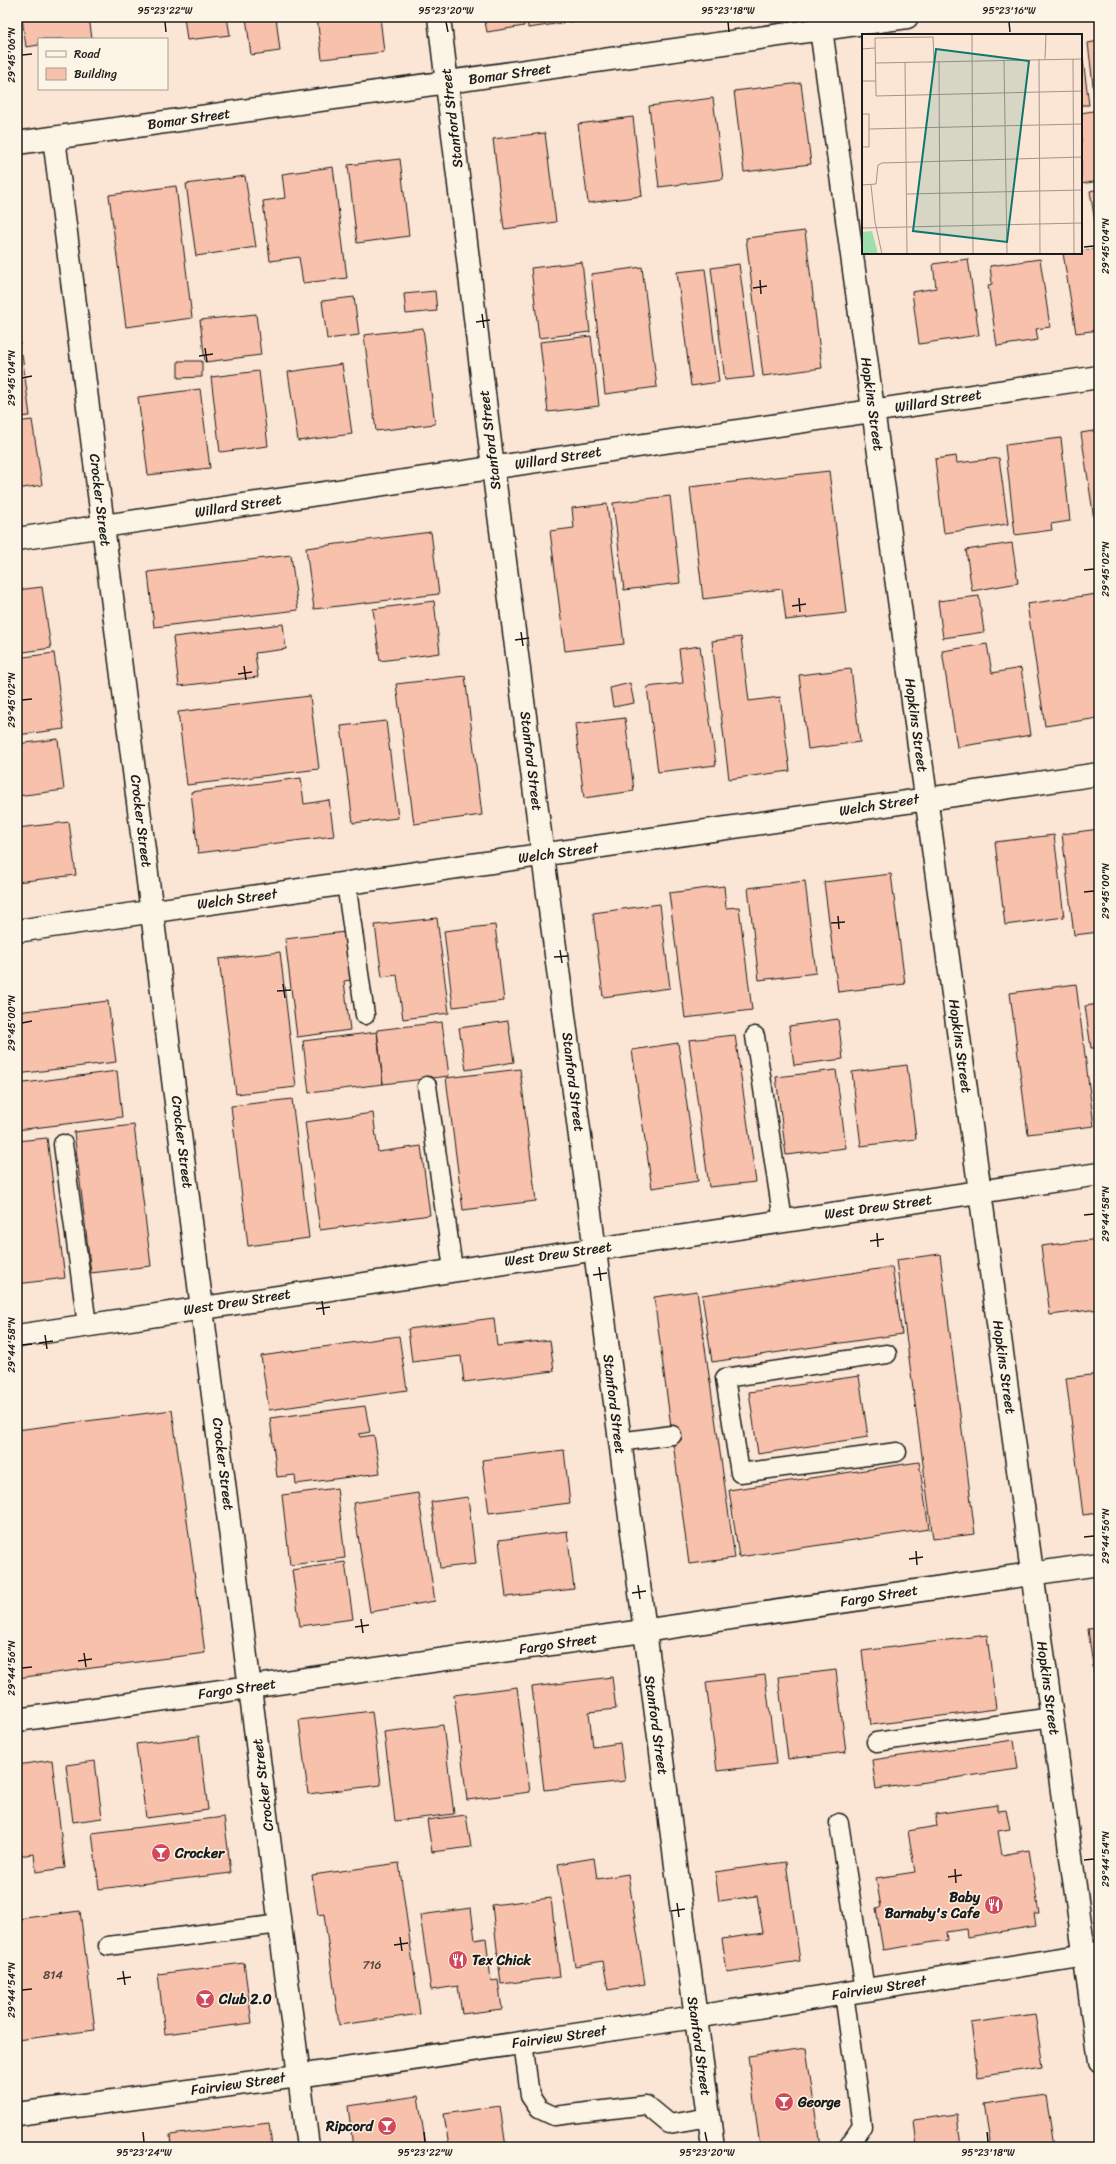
<svg xmlns="http://www.w3.org/2000/svg" width="1116" height="2164" viewBox="0 0 1116 2164" font-family="Sriracha,sans-serif">
	<rect width="100%" height="100%" fill="#fbe5d4"/>
	<filter id="ink" filterUnits="userSpaceOnUse"><feTurbulence type="fractalNoise" baseFrequency=".025" numOctaves="2"/><feDisplacementMap in="SourceGraphic" scale="8" xChannelSelector="R" yChannelSelector="G"/><feConvolveMatrix kernelMatrix="1 2 1 2 8 2 1 2 1" color-interpolation-filters="sRGB"/></filter>
	<g filter="url(#ink)">
		<path fill="#f8c1ab" stroke="#1c1c1c" d="M22,17H89L92,39H39V45L26,47Z
			M184,17H227L230,35L187,40Z
			M246,17H276L280,51L251,55Z
			M317,17H380L384,52L322,59Z
			M484,17H523L524,26L487,32Z
			M527,17H562L563,23L528,28Z
			M568,17H602L569,22Z
			M1099,41V102H1095L1088,43Z
			M1081,45L1089,105H1081Z
			M801,83L811,164L744,172L734,91Z
			M713,98L723,179L659,187L649,106Z
			M1099,110V181L1081,184V113Z
			M633,117L642,196L588,203L578,124Z
			M545,133L556,222L504,229L493,139Z
			M400,159L409,236L357,243L348,165Z
			M333,167L347,278L303,283L299,257L270,261L263,201L285,198L282,174Z
			M245,176L256,247L196,256L186,184Z
			M176,186L192,318L126,327L109,195Z
			M1099,189V228H1096L1090,191Z
			M805,231L822,368L763,376L746,238Z
			M1099,248V330L1076,333L1063,253H1081V251Z
			M968,259L979,335L919,344L912,292L936,288L933,264Z
			M1040,259L1050,327L1036,329L1038,340L997,346L988,285L992,284L990,266Z
			M582,262L590,332L539,338L531,268Z
			M739,264L754,377L725,380L711,268Z
			M642,267L657,387L605,394L591,274Z
			M705,269L719,382L691,386L677,272Z
			M435,291L437,311L406,314L404,294Z
			M354,297L359,335L327,339L322,301Z
			M17,313L20,344H17Z
			M256,314L261,355L205,362L200,320Z
			M423,328L435,424L376,431L364,335Z
			M591,336L599,406L548,412L540,342Z
			M22,354L30,416L17,417V355Z
			M178,361H202V377L178,378Z
			M342,364L352,434L298,441L288,372Z
			M259,371L268,446L220,452L211,377Z
			M200,389L210,468L148,475L138,397Z
			M32,420L42,485L17,489V422Z
			M1099,430V552L1081,433Z
			M1061,438L1070,521L1051,524L1052,530L1015,535L1005,445Z
			M956,456L957,463L999,458L1008,524L944,533L935,459Z
			M829,471L846,613L786,620L782,589L703,599L690,487Z
			M670,496L680,583L624,590L613,503Z
			M607,504L624,644L565,651L550,531L574,528L572,508Z
			M431,532L439,594L314,609L306,548Z
			M1012,543L1018,583L972,591L966,550Z
			M291,555L298,610L154,627L148,572Z
			M42,587L51,648L17,653V590Z
			M1097,594L1099,610V718L1045,726L1027,604Z
			M979,596L984,632L943,638L938,601Z
			M434,601L440,653L380,661L373,609Z
			M283,624L286,649L255,653L258,677L179,686L173,637Z
			M741,637L749,701L780,697L790,771L729,779L712,641Z
			M987,644L992,673L1021,668L1031,735L957,747L942,651Z
			M700,646L716,765L658,772L647,687L683,683L679,649Z
			M54,653L64,729L17,735V658Z
			M851,669L860,742L808,749L799,675Z
			M465,676L482,815L414,824L396,684Z
			M630,683L634,703L613,707L610,688Z
			M310,696L319,769L187,785L178,712Z
			M625,718L634,791L584,798L575,724Z
			M386,721L398,818L353,823L341,726Z
			M58,739L64,790L17,796V744Z
			M301,778L304,804L329,800L334,836L198,853L191,792Z
			M69,822L76,875L17,882V828Z
			M1099,829V932L1074,935L1062,834Z
			M1054,835L1064,917L1005,925L995,842Z
			M891,874L905,984L838,992L824,882Z
			M805,881L816,973L759,980L748,888Z
			M724,886L726,908L739,907L752,1010L685,1018L669,893Z
			M660,904L670,988L603,997L593,913Z
			M437,918L449,1013L403,1019L397,975L382,977L375,925Z
			M495,925L504,1001L453,1007L444,931Z
			M345,932L351,980L344,981L350,1030L297,1037L285,939Z
			M280,952L296,1087L236,1094L219,959Z
			M1076,984L1094,1126L1028,1134L1010,993Z
			M108,1001L116,1062L17,1074V1012Z
			M1099,1004V1066L1097,1048H1091L1085,1006Z
			M838,1019L843,1059L794,1065L789,1026Z
			M508,1021L514,1062L466,1070L459,1028Z
			M442,1022L449,1076L383,1084L377,1030Z
			M377,1032L383,1084L309,1093L303,1041Z
			M735,1035L756,1182L709,1187L689,1040Z
			M678,1043L698,1181L652,1188L632,1050Z
			M907,1065L916,1139L861,1146L852,1072Z
			M520,1069L536,1201L463,1210L446,1078Z
			M836,1070L846,1148L786,1155L776,1077Z
			M117,1071L122,1117L17,1130V1084Z
			M292,1099L309,1238L248,1246L231,1106Z
			M373,1113L378,1152L421,1146L430,1215L320,1230L305,1122Z
			M134,1125L151,1266L91,1273L74,1132Z
			M47,1138L65,1278L17,1284V1141Z
			M1099,1239V1309L1050,1315L1041,1246Z
			M940,1254L975,1534L933,1539L896,1260Z
			M892,1267L902,1334L712,1362L702,1295Z
			M697,1291L735,1558L689,1564L654,1297Z
			M494,1318L497,1346L550,1340L554,1371L464,1382L461,1356L412,1362L408,1329Z
			M399,1336L407,1390L269,1410L261,1356Z
			M1099,1374V1513L1083,1515L1066,1378Z
			M859,1376L868,1437L758,1454L749,1392Z
			M365,1406L370,1432L359,1434L360,1437L374,1435L380,1473L296,1484L295,1475L277,1477L270,1418Z
			M172,1410L205,1653L17,1678V1430Z
			M564,1450L570,1503L489,1513L482,1460Z
			M919,1462L929,1529L739,1557L729,1490Z
			M337,1488L345,1558L290,1565L282,1495Z
			M418,1493L435,1601L370,1612L353,1503Z
			M468,1497L476,1564L440,1568L431,1502Z
			M567,1531L574,1589L506,1597L499,1540Z
			M345,1562L353,1619L300,1626L292,1570Z
			M1099,1628V1704H1098L1088,1629Z
			M987,1635L996,1709L871,1725L862,1651Z
			M836,1670L846,1752L788,1759L778,1677Z
			M765,1675L776,1764L717,1771L706,1682Z
			M612,1677L616,1709L589,1712L593,1747L620,1743L625,1781L544,1790L532,1687Z
			M517,1687L530,1792L467,1800L454,1695Z
			M372,1711L381,1785L308,1794L299,1720Z
			M443,1725L454,1814L395,1821L384,1732Z
			M199,1736L208,1810L146,1818L136,1744Z
			M1014,1740L1018,1769L876,1789L872,1760Z
			M52,1760L65,1868L36,1872L34,1854L17,1856V1765Z
			M95,1761L102,1818L73,1822L66,1765Z
			M997,1805V1811L1006,1810L1010,1829L998,1831L1002,1855L1029,1850L1039,1914H1034L1036,1926L967,1937L966,1929L946,1932L947,1940L883,1950L876,1908L881,1907L876,1878L915,1872L908,1831L937,1826L935,1814Z
			M466,1815L471,1847L432,1852L427,1820Z
			M224,1817L231,1873L99,1889L92,1833Z
			M594,1858L597,1879L628,1874L645,1984L608,1990L603,1961L575,1966L558,1864Z
			M786,1862L800,1961L727,1972L722,1939L763,1933L757,1896L719,1901L715,1872Z
			M399,1863L420,2014L339,2025L324,1914L318,1915L312,1875Z
			M551,1898L560,1977L501,1984L492,1905Z
			M471,1908L475,1940L486,1938L491,1981L498,1980L502,2009L462,2014L458,1986L431,1990L420,1915Z
			M80,1911L95,2030L17,2040V1919Z
			M244,1963L252,2023L165,2034L158,1974Z
			M1035,2014L1043,2067L978,2077L971,2023Z
			M806,2048L820,2147H760L748,2056Z
			M1045,2095L1053,2147H990L983,2104Z
			M418,2096L426,2147H353L348,2106Z
			M500,2106L506,2147H449L444,2114Z
			M957,2114L961,2147H917L914,2120Z
			M269,2123L272,2147H171L170,2135Z"/>
		<g fill="none" stroke-linecap="round" stroke-linejoin="round">
			<g stroke="#1c1c1c" stroke-width="21">
				<path id="service" d="M346,883L365,1015
					M755,1036L783,1221
					M427,1086L453,1269
					M63,1144L87,1325
					M887,1354L725,1378L740,1473L897,1452
					M619,1442L672,1435
					M876,1742L1052,1717
					M839,1823L865,1990
					M108,1946L280,1924
					M844,1993L862,2126L848,2147
					M523,2042L530,2096L539,2109L554,2116L646,2105L669,2124L709,2117"/>
			</g>
			<g stroke="#1c1c1c" stroke-width="25">
				<path id="minor" d="M439,17L493,468L543,856L713,2147
					M821,29L1099,2062
					M54,138L308,2147
					M17,143L907,17
					M17,539L1099,377
					M17,931L1099,774
					M17,1336L1099,1174
					M17,1720L643,1631L1099,1564"/>
			</g>
			<g stroke="#1c1c1c" stroke-width="25">
				<path id="tertiary" d="M17,2114L298,2076L695,2017L1099,1953"/>
			</g>
			<use href="#service" stroke="#fcf5e5" stroke-width="18"/>
			<use href="#minor" stroke="#fcf5e5" stroke-width="22"/>
			<use href="#tertiary" stroke="#fcf5e5" stroke-width="22"/>
		</g>
	</g>
	<path fill="none" stroke="#1c1c1c" stroke-width="1.5" d="M165,22L166,32M446,22L448,32M728,22L729,32M1009,22L1010,32M22,55L32,54M1084,247L1094,246M760,280L761,294M753,288L767,286M482,314L484,328M476,322L490,320M205,348L207,362M199,356L213,354M22,378L32,376M1084,570L1094,569M799,598L800,612M792,606L806,604M521,632L523,646M515,640L529,638M244,666L246,680M238,674L252,672M22,700L32,699M1084,892L1094,891M838,916L839,929M831,923L845,922M560,950L562,963M554,957L568,956M283,984L285,998M277,991L291,990M22,1023L32,1021M1084,1215L1094,1214M877,1233L878,1247M870,1241L884,1239M599,1267L601,1281M593,1275L607,1273M322,1301L324,1315M316,1309L330,1307M45,1335L47,1349M39,1343L53,1341M22,1345L32,1344M1084,1537L1094,1536M916,1551L917,1565M909,1559L923,1557M638,1585L640,1599M632,1593L646,1591M361,1619L363,1633M355,1627L369,1625M84,1653L86,1667M78,1661L92,1659M22,1668L32,1667M1084,1860L1094,1859M955,1869L956,1883M948,1877L962,1875M677,1903L679,1917M671,1911L685,1909M400,1937L402,1951M394,1945L408,1943M123,1971L125,1985M117,1979L131,1977M22,1990L32,1989M143,2132L144,2142M424,2132L425,2142M705,2132L707,2142M987,2132L988,2142"/>
	<defs>
		<g id="bar-disc" transform="scale(1)"><circle r="9.5" fill="#d1495b" stroke="#fcf5e5"/><path d="M-6-5H6L.8 .8V4.5H3.5V6h-7V4.5H-.8V.8Z" fill="#fff"/></g>
		<g id="restaurant-disc" transform="scale(1)"><circle r="9.5" fill="#d1495b" stroke="#fcf5e5"/><path d="M-5-6h1v4h1v-4h1v4h1v-4h1v5L-1.5 .5V6h-2V.5L-5-1ZM5-6V6H3V1.5H1.5Q1.5-4 5-6Z" fill="#fff"/></g>
	</defs>
	<g fill-rule="evenodd">
		<use href="#bar-disc" x="161" y="1853"/>
		<use href="#restaurant-disc" x="994" y="1905"/>
		<use href="#restaurant-disc" x="458" y="1960"/>
		<use href="#bar-disc" x="205" y="1999"/>
		<use href="#bar-disc" x="784" y="2102"/>
		<use href="#bar-disc" x="387" y="2126"/>
	</g>
	<g text-anchor="middle" dominant-baseline="central" stroke-width="3" stroke-linejoin="round" paint-order="stroke">
		<g font-size="12" fill="#534540">
			<text x="372" y="1965">716</text>
			<text x="53" y="1975">814</text>
		</g>
		<g font-size="14" fill="#1c1c1c" stroke="#fcf5e5">
			<text transform="translate(510 74) rotate(-8)">Bomar Street</text>
			<text transform="translate(452 118) rotate(-97)">Stanford Street</text>
			<text transform="translate(189 119) rotate(-8)">Bomar Street</text>
			<text transform="translate(938 401) rotate(-9)">Willard Street</text>
			<text transform="translate(872 404) rotate(82)">Hopkins Street</text>
			<text transform="translate(490 440) rotate(-97)">Stanford Street</text>
			<text transform="translate(558 458) rotate(-9)">Willard Street</text>
			<text transform="translate(100 500) rotate(83)">Crocker Street</text>
			<text transform="translate(238 506) rotate(-9)">Willard Street</text>
			<text transform="translate(916 725) rotate(82)">Hopkins Street</text>
			<text transform="translate(531 761) rotate(83)">Stanford Street</text>
			<text transform="translate(879 805) rotate(-9)">Welch Street</text>
			<text transform="translate(141 821) rotate(83)">Crocker Street</text>
			<text transform="translate(558 853) rotate(-8)">Welch Street</text>
			<text transform="translate(237 899) rotate(-8)">Welch Street</text>
			<text transform="translate(960 1046) rotate(82)">Hopkins Street</text>
			<text transform="translate(573 1082) rotate(83)">Stanford Street</text>
			<text transform="translate(182 1142) rotate(83)">Crocker Street</text>
			<text transform="translate(878 1207) rotate(-8)">West Drew Street</text>
			<text transform="translate(558 1254) rotate(-8)">West Drew Street</text>
			<text transform="translate(237 1302) rotate(-9)">West Drew Street</text>
			<text transform="translate(1004 1367) rotate(82)">Hopkins Street</text>
			<text transform="translate(614 1404) rotate(83)">Stanford Street</text>
			<text transform="translate(223 1464) rotate(83)">Crocker Street</text>
			<text transform="translate(879 1596) rotate(-9)">Fargo Street</text>
			<text transform="translate(558 1644) rotate(-8)">Fargo Street</text>
			<text transform="translate(1048 1688) rotate(82)">Hopkins Street</text>
			<text transform="translate(237 1689) rotate(-8)">Fargo Street</text>
			<text transform="translate(656 1725) rotate(82)">Stanford Street</text>
			<text transform="translate(263 1785) rotate(-97)">Crocker Street</text>
			<text transform="translate(879 1988) rotate(-9)">Fairview Street</text>
			<text transform="translate(559 2037) rotate(-8)">Fairview Street</text>
			<text transform="translate(699 2046) rotate(82)">Stanford Street</text>
			<text transform="translate(238 2084) rotate(-8)">Fairview Street</text>
		</g>
		<g font-size="14" font-weight="bold" fill="#1c1c1c" stroke="#fcf5e5" text-anchor="start">
			<text x="175" y="1853">Crocker</text>
			<text x="980" y="1897" text-anchor="end">Baby<tspan x="980" dy="16">Barnaby's Cafe</tspan></text>
			<text x="472" y="1960">Tex Chick</text>
			<text x="219" y="1999">Club 2.0</text>
			<text x="798" y="2102">George</text>
			<text x="373" y="2126" text-anchor="end">Ripcord</text>
		</g>
	</g>
	<g transform="translate(862 34)">
		<rect width="220" height="220" fill="#fbe5d4"/>
		<path d="M10,197L16,220H0V198Z" fill="#9cdfaa"/>
		<path fill="none" stroke="#a2958a" stroke-width="1" d="M110,0L111,220M0,15L13,14M177,25L178,220M183,25L184,0M211,25L212,220M142,26L145,220M72,27L71,3L13,4L14,62L220,57M77,27L78,220M43,28L45,220M14,29L220,25M0,47H14M0,80H7V113H0M7,95L220,90M0,151L14,150L16,131L20,129L220,123M9,151L13,188L20,220M45,160L220,156M0,194L220,189"/>
		<path fill="#0f766e" fill-opacity="0.15" stroke="#0f766e" stroke-width="2" d="M74,15L167,27L145,208L51,197Z"/>
		<rect width="220" height="220" fill="none" stroke="#1c1c1c" stroke-width="2"/>
	</g>
	<rect width="1116" height="2164" fill="none" stroke="#fcf5e5" stroke-width="44"/>
	<rect x="38" y="38" width="130" height="52" fill="#fcf5e5" stroke="#a29e95"/>
	<rect x="46" y="51" width="20" height="6" fill="#fcf5e5" stroke="#a29e95"/>
	<text x="74" y="58" font-size="12" fill="#1c1c1c">Road</text>
	<rect x="46" y="68" width="20" height="12" fill="#f8c1ab" stroke="#a29e95"/>
	<text x="74" y="78" font-size="12" fill="#1c1c1c">Building</text>
	<rect x="22" y="22" width="1072" height="2120" fill="none" stroke="#1c1c1c" stroke-width="1.5"/>
	<g font-size="10" text-anchor="middle" fill="#1c1c1c">
		<text x="165" y="14">95°23'22"W</text>
		<text x="446" y="14">95°23'20"W</text>
		<text x="728" y="14">95°23'18"W</text>
		<text x="1009" y="14">95°23'16"W</text>
		<text transform="translate(11 55) rotate(-90)" y="4">29°45'06"N</text>
		<text transform="translate(1105 246) rotate(-90)" y="4">29°45'04"N</text>
		<text transform="translate(11 378) rotate(-90)" y="4">29°45'04"N</text>
		<text transform="translate(1105 569) rotate(-90)" y="4">29°45'02"N</text>
		<text transform="translate(11 700) rotate(-90)" y="4">29°45'02"N</text>
		<text transform="translate(1105 891) rotate(-90)" y="4">29°45'00"N</text>
		<text transform="translate(11 1023) rotate(-90)" y="4">29°45'00"N</text>
		<text transform="translate(1105 1214) rotate(-90)" y="4">29°44'58"N</text>
		<text transform="translate(11 1345) rotate(-90)" y="4">29°44'58"N</text>
		<text transform="translate(1105 1536) rotate(-90)" y="4">29°44'56"N</text>
		<text transform="translate(11 1668) rotate(-90)" y="4">29°44'56"N</text>
		<text transform="translate(1105 1859) rotate(-90)" y="4">29°44'54"N</text>
		<text transform="translate(11 1990) rotate(-90)" y="4">29°44'54"N</text>
		<text x="144" y="2156">95°23'24"W</text>
		<text x="425" y="2156">95°23'22"W</text>
		<text x="707" y="2156">95°23'20"W</text>
		<text x="988" y="2156">95°23'18"W</text>
	</g>
</svg>
